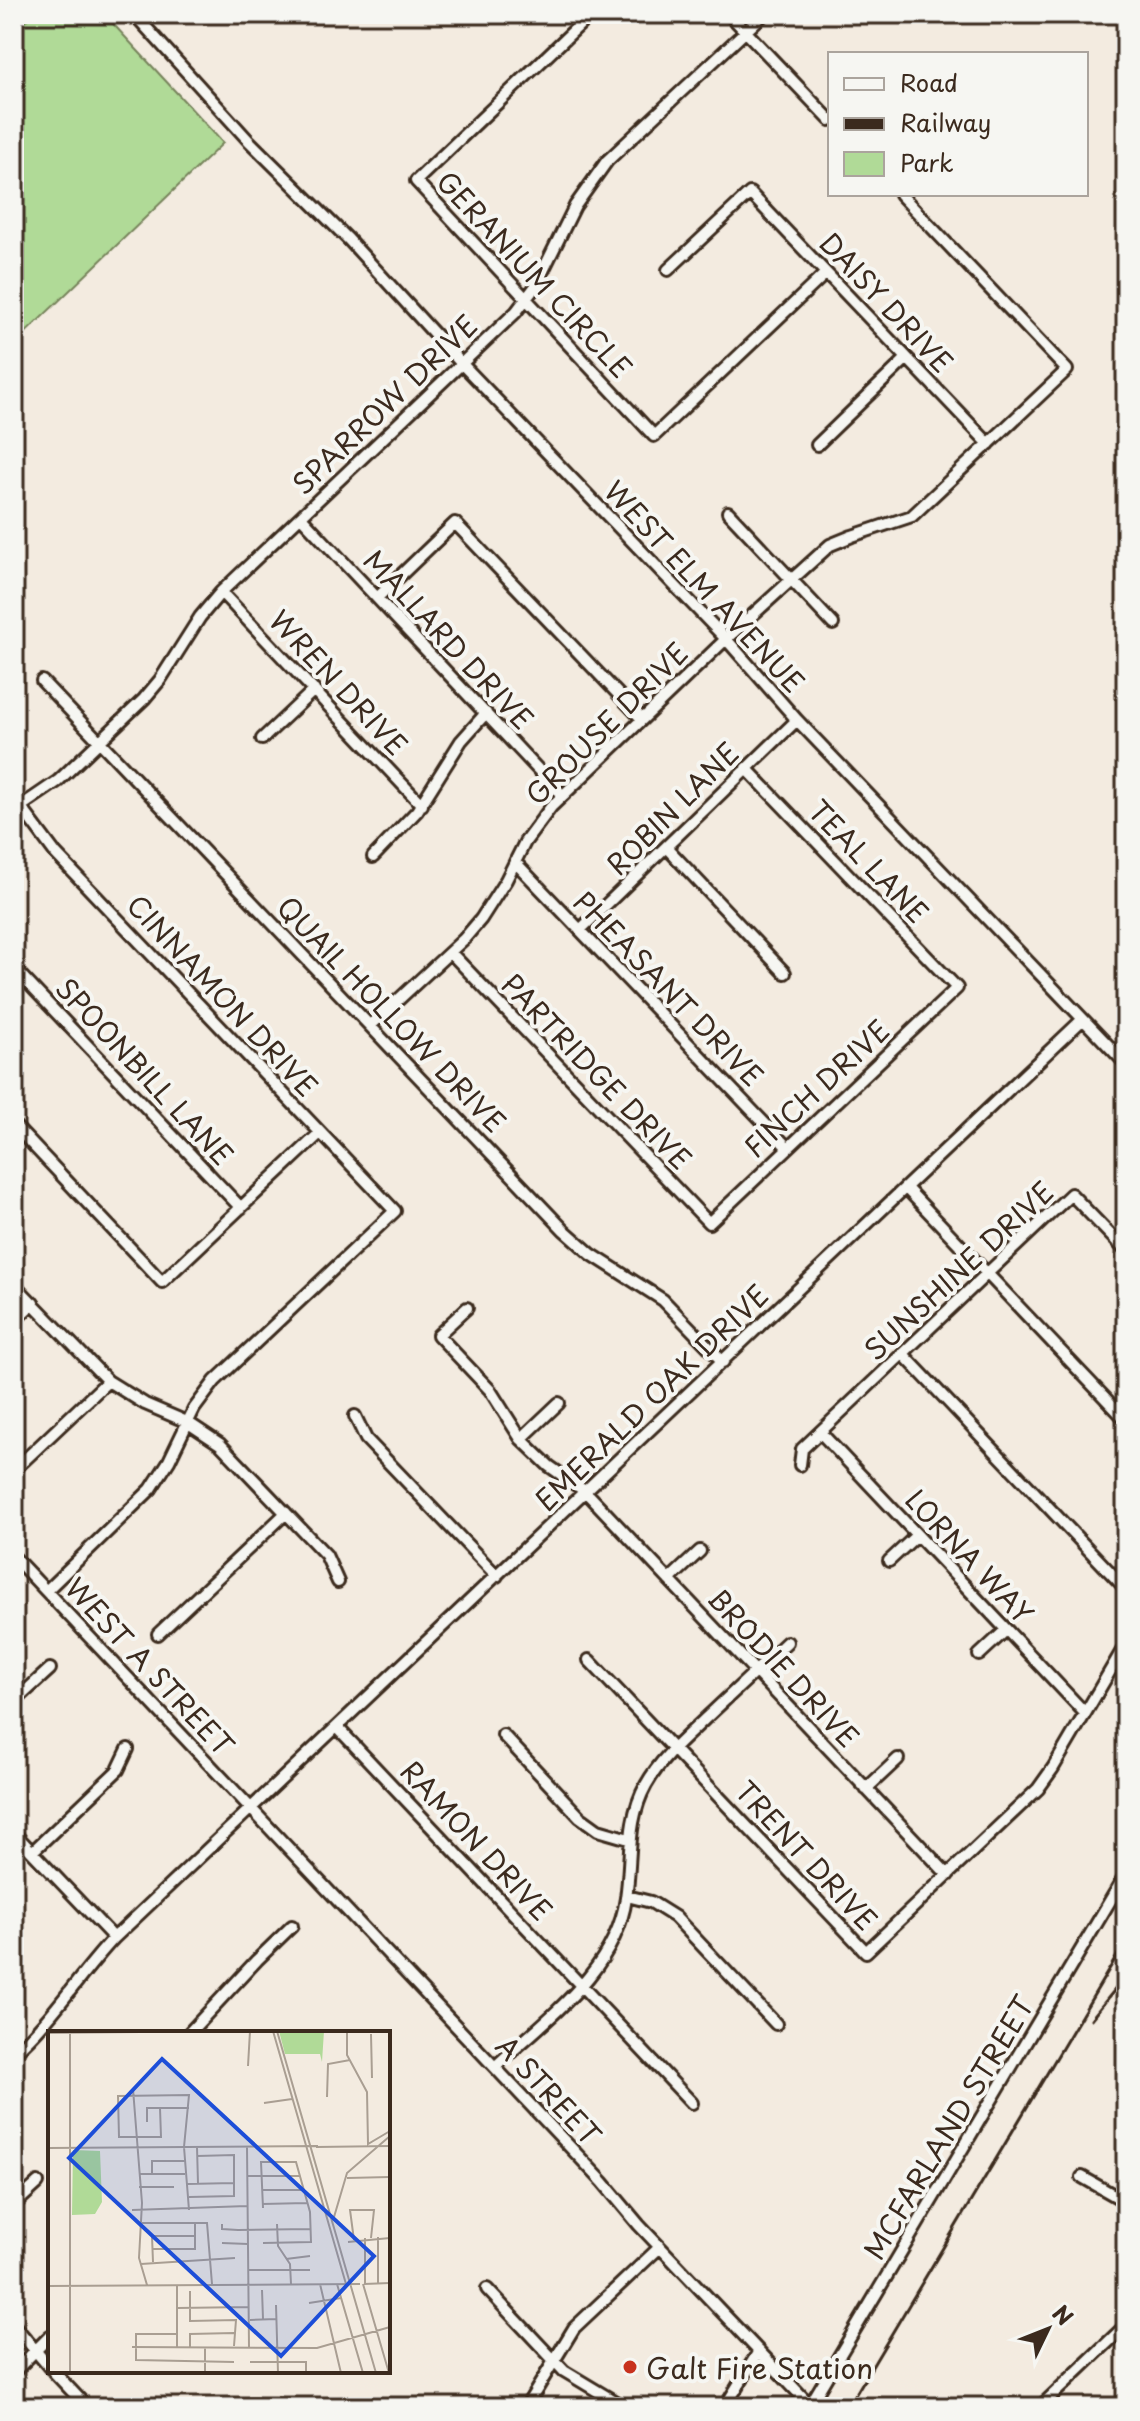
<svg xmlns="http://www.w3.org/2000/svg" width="1140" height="2421" viewBox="0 0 1140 2421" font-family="'Playpen Sans',sans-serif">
	<rect width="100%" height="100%" fill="#f3ebe0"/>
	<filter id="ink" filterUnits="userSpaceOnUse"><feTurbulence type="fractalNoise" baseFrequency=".0125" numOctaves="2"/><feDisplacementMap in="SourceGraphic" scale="16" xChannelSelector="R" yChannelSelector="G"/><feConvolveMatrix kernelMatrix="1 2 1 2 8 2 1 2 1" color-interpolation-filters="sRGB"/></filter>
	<g filter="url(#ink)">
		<path fill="#b0da97" stroke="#76825a" stroke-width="2" d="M33,14H104L223,143L14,344V31Z"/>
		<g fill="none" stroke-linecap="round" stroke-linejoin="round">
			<g stroke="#3b2a1e" stroke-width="16">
				<path id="minor" d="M134,14L249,141L348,239L461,363L726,639L797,720L1126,1064
					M591,14L416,181L654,436L826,273
					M729,14L830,120
					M668,270L750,193L989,444
					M817,445L907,358
					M728,512L833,624
					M301,517L562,795
					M221,592L422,805
					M377,598L455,523L642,719
					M42,681L564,1230L591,1254L663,1300L723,1362
					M262,739L314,690
					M21,807L56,854L395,1211L215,1381L194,1409L169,1461L151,1489L46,1591
					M14,811L58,781L144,699L160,680L200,617L221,592L516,312L535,287L575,206L607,161L764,14
					M667,848L785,973
					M373,857L417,811L461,741L486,713
					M515,862L788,1148
					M580,930L797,720
					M450,952L709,1223L957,988L746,768
					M14,968L241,1208
					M370,1026L464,939L481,919L506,880L525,842L551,807L726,639L830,545L852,536L912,516L1067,370L900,194
					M14,1125L162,1282L320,1133
					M906,1188L1126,1420
					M14,1284L108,1381L145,1404L187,1422L220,1444L326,1555L338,1582
					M467,1308L438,1335L490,1390L521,1439L549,1466L586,1492L948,1875
					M14,1321L33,1303
					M903,1354L1126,1589
					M355,1416L366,1439L497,1576
					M820,1432L1085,1713
					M521,1439L559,1403
					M800,1465L802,1449L1071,1194L1126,1251
					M14,1470L108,1381
					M14,1557L603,2182L639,2225L812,2407
					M889,1561L917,1535
					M669,1580L700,1551
					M158,1634L286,1513
					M979,1655L1006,1630
					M589,1660L866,1952L1038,1789L1053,1768L1126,1644
					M14,1702L50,1669
					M337,1727L692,2103
					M503,1735L580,1817L598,1830L629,1839
					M866,1789L898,1759
					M14,1833L114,1938
					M32,1852L118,1770L128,1749
					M627,1896L651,1902L675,1917L776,2024
					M189,2033L257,1960L292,1926
					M14,2053C52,2020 79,1975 114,1938L1083,1019
					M495,2067C546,2019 616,1971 626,1898C632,1858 626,1821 646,1785C661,1758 685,1738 707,1717C734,1692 760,1667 787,1642
					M1082,2177L1126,2202
					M14,2205L38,2183
					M487,2289L564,2371L624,2407
					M14,2325L50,2368
					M53,2371L87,2407
					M14,2372L50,2336
					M810,2405L1126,1874
					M526,2407L574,2328L660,2247
					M725,2407L759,2351
					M1040,2407L1126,2325"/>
			</g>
			<use href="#minor" stroke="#f6f6f2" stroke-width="10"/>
			<path stroke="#3b2a1e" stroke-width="3" d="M1091,2019L1126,1976
				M848,2407L1126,1941"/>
		</g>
	</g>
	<circle fill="#c8321e" stroke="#f6f6f2" stroke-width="3" cx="630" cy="2367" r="8"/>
	<g text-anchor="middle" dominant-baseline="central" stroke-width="8" stroke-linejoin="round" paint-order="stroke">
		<g font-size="28" fill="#3b2a1e" stroke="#f6f6f2">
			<text transform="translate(535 274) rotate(47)">GERANIUM CIRCLE</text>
			<text transform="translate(887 302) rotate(47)">DAISY DRIVE</text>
			<text transform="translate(384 404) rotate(-44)">SPARROW DRIVE</text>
			<text transform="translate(705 586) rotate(47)">WEST ELM AVENUE</text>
			<text transform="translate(449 639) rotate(47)">MALLARD DRIVE</text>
			<text transform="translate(339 682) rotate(47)">WREN DRIVE</text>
			<text transform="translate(606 723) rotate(-45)">GROUSE DRIVE</text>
			<text transform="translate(672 808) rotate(-45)">ROBIN LANE</text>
			<text transform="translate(869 861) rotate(46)">TEAL LANE</text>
			<text transform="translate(669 988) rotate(46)">PHEASANT DRIVE</text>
			<text transform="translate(223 995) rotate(47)">CINNAMON DRIVE</text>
			<text transform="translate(392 1014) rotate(46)">QUAIL HOLLOW DRIVE</text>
			<text transform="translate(145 1071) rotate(47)">SPOONBILL LANE</text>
			<text transform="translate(597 1071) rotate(46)">PARTRIDGE DRIVE</text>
			<text transform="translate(816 1088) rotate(-43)">FINCH DRIVE</text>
			<text transform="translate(958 1270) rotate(-43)">SUNSHINE DRIVE</text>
			<text transform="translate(651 1397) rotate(-44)">EMERALD OAK DRIVE</text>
			<text transform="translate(970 1556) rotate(47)">LORNA WAY</text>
			<text transform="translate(150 1666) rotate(47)">WEST A STREET</text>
			<text transform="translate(784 1667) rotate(47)">BRODIE DRIVE</text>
			<text transform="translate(477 1840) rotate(47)">RAMON DRIVE</text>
			<text transform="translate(807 1855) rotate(47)">TRENT DRIVE</text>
			<text transform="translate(549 2090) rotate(47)">A STREET</text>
			<text transform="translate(948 2127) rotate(-59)">MCFARLAND STREET</text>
		</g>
		<g font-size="28" fill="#3b2a1e" stroke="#f6f6f2" text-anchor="start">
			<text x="646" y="2367">Galt Fire Station</text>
		</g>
	</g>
	<g transform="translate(48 2031)">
		<rect width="342" height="342" fill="#f3ebe0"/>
		<path d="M276,0L274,31L272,23H237L231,0ZM25,119L52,120L54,171L47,183L24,184Z" fill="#b0da97"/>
		<path fill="none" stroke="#a99e92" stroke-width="2" d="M225,0L298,253M229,0L328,342M299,0V24L319,61L320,113L342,100M0,2L186,0M323,3L324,47M200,35L202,0M85,58L94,172L91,227L99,254M279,66L280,33L302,29M216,72L244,68M112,77L113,106H71L70,65L141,64L136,116L141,179M99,91V77H141M149,116L150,153M199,116L201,316M268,116L342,115M0,117L270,115M91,143H137M104,143V130H137M199,145H252M299,147L342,146M139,153L186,152M91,156H126M214,159H256M141,166L186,165V124L149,125M214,173L259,172M84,179L199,175M286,186L299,142L342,105M94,192H159L164,253M174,193V198L190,199L262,198M229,193L230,215L242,233L243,253M330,206V253M317,207V253M306,209L302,179H326L323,207M300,211L342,207M174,212L200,213M215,212L263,211L262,181L248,131H213L215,177M105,218H147V192M238,228L262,225M105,231L104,205H147M93,233L187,227M200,239H262M272,253L293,342M289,253L315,342M315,253L341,342M316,253L342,252M129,254V316M0,255L312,253M214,259L215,288M142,260V290L188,289L186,315M261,272L293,267M228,274L230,342M129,277L200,276M202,289L229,288M129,303H88V329L186,331M84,316L269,317L342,296M142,316V303L186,302M157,316V342M202,331H258V342M22,342V0"/>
		<path fill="#1d4ed8" fill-opacity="0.15" stroke="#1d4ed8" stroke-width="4" d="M114,28L326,225L233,325L21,127Z"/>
		<rect width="342" height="342" fill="none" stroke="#3b2a1e" stroke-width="4"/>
	</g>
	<rect width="1140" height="2421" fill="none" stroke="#f6f6f2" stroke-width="48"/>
	<rect x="24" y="24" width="1092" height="2373" fill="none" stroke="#3b2a1e" stroke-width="3" filter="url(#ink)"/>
	<rect x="828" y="52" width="260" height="144" fill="#f6f6f2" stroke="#aba49d" stroke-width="2"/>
	<rect x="844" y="78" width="40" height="12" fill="#f6f6f2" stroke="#aba49d" stroke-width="2"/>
	<text x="900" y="92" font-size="24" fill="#3b2a1e">Road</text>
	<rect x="844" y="118" width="40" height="12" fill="#3b2a1e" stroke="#aba49d" stroke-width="2"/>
	<text x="900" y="132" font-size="24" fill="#3b2a1e">Railway</text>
	<rect x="844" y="152" width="40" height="24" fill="#b0da97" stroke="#aba49d" stroke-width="2"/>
	<text x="900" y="172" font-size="24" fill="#3b2a1e">Park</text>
	<g transform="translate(1048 2329) rotate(47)" stroke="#f6f6f2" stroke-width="6" paint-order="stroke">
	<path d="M0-6L14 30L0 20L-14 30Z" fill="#3b2a1e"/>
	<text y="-12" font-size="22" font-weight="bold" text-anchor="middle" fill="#3b2a1e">N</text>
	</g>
</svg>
